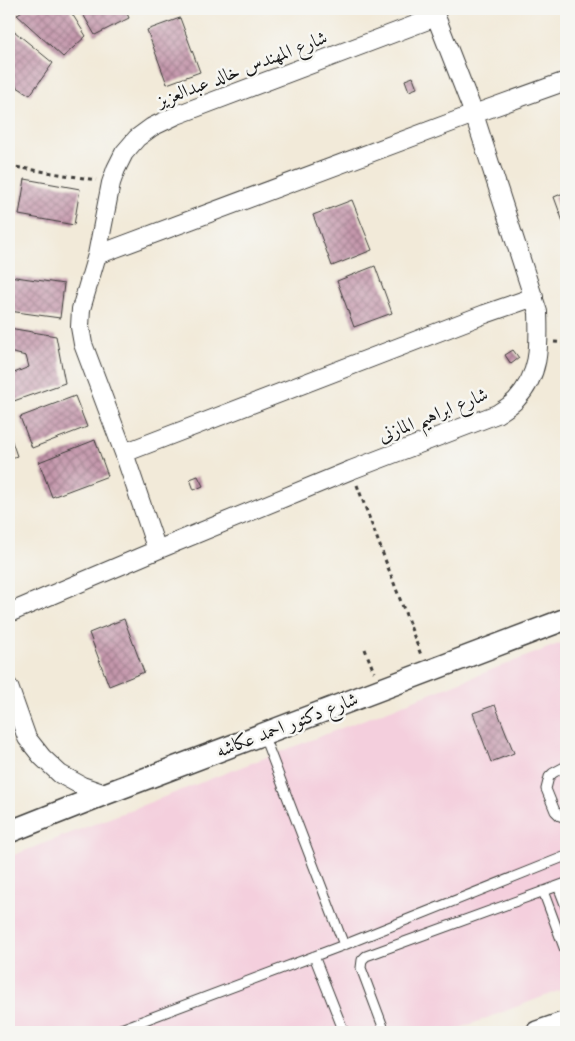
<svg xmlns="http://www.w3.org/2000/svg" width="575" height="1041" viewBox="0 0 575 1041" font-family="Cardo,Amiri,serif">
	<defs>
		<pattern id="building-cross-hatch" width="8" height="8" patternUnits="userSpaceOnUse" patternTransform="scale(1.25)"><rect width="8" height="8" fill="#c497ac"/><path d="M0 0l8 8M0 8l8-8" fill="none" stroke="#9e7a8b"/></pattern>
	</defs>
	<rect width="100%" height="100%" fill="#f6f6f2"/>
	<filter id="ink" filterUnits="userSpaceOnUse"><feTurbulence type="fractalNoise" baseFrequency=".02" numOctaves="2"/><feDisplacementMap in="SourceGraphic" scale="10" xChannelSelector="R" yChannelSelector="G"/><feConvolveMatrix kernelMatrix="1 2 1 2 8 2 1 2 1" color-interpolation-filters="sRGB"/></filter>
	<filter id="wash" filterUnits="userSpaceOnUse"><feTurbulence type="fractalNoise" baseFrequency=".0096" numOctaves="4" result="noise"/><feDisplacementMap in="SourceGraphic" scale="20" xChannelSelector="R" yChannelSelector="G"/><feGaussianBlur stdDeviation="1.12" result="paint"/><feColorMatrix in="noise" values="0 0 0 0 0 0 0 0 0 0 0 0 0 0 0 0 0 1.4 0 .05"/><feComposite in="paint" operator="in"/></filter>
	<g filter="url(#wash)">
		<rect width="100%" height="100%" fill="#f2ead9"/>
		<path fill="#f4cfdd" d="M566,641V988L450,1032H9V857Z"/>
		<g id="blocks">
			<path fill="url(#building-cross-hatch)" d="M24,9H69L86,36L63,57L17,15Z
				M80,9H125L129,18L95,35Z
				M180,18L200,72L167,84L147,30Z
				M9,27L53,63L30,95L9,82Z
				M413,77L417,88L409,91L405,80Z
				M25,179L80,189L74,225L19,215Z
				M566,192V230L554,197Z
				M352,200L372,250L332,266L313,215Z
				M375,266L392,313L354,327L337,281Z
				M9,276L64,284L60,318L9,311Z
				M9,328L56,336L65,383L11,402L9,394V375L29,367L26,356L9,352Z
				M513,350L519,358L511,364L505,355Z
				M75,396L87,427L32,448L20,417Z
				M9,433L17,456L9,459Z
				M95,440L108,476L52,497L39,462Z
				M198,476L203,486L194,490L190,479Z
				M124,619L144,672L109,686L89,633Z
				M495,705L514,753L491,762L473,713Z"/>
		</g>
	</g>
	<g filter="url(#ink)">
		<use href="#blocks" fill-opacity="0" stroke="#3c3b38" stroke-width="1"/>
		<g fill="none" stroke-linecap="round" stroke-linejoin="round">
			<g stroke="#3c3b38" stroke-width="11">
				<path id="service" d="M263,734L344,945
					M566,766L553,773L549,777L546,789L555,811L560,816L566,818
					M558,886L566,907
					M543,891L566,953
					M314,956L344,1032
					M113,1032L344,945L566,856
					M385,1032L361,968L362,960L366,956L566,883"/>
			</g>
			<g stroke="#3c3b38" stroke-width="20">
				<path id="minor" d="M97,255L474,114L566,81
					M124,453L485,314L534,297
					M157,550L124,453L83,344L80,327L81,309L97,255L111,183L116,169L124,153L137,138L152,127L177,115L436,17
					M9,613L157,550L351,470L497,414C503,410 510,406 516,400C541,373 539,346 538,312L474,114L433,9
					M9,687L27,738L42,757L60,774L82,786L105,794"/>
			</g>
			<g stroke="#3c3b38" stroke-width="24">
				<path id="tertiary" d="M9,832L105,794L566,619
					M537,1032L566,1022"/>
			</g>
			<path stroke="#3c3b38" stroke-width="3" stroke-dasharray="4 4" stroke-linecap="butt" d="M9,166L96,180
				M554,342L566,343
				M357,485L421,655
				M365,649L374,672"/>
			<use href="#service" stroke="#fff" stroke-width="9"/>
			<use href="#minor" stroke="#fff" stroke-width="18"/>
			<use href="#tertiary" stroke="#fff" stroke-width="21"/>
		</g>
	</g>
	<g text-anchor="middle" dominant-baseline="central" stroke-width="5" stroke-linejoin="round" paint-order="stroke">
		<g font-size="19" fill="#1c1c1c" stroke="#f6f6f2">
			<text transform="translate(242 69) rotate(-21)">شارع المهندس خالد عبدالعزيز</text>
			<text transform="translate(433 415) rotate(-22)">شارع ابراهيم المازنى</text>
			<text transform="translate(287 725) rotate(-21)">شارع دكتور احمد عكاشه</text>
		</g>
	</g>
	<rect width="575" height="1041" fill="none" stroke="#f6f6f2" stroke-width="30"/>
</svg>
